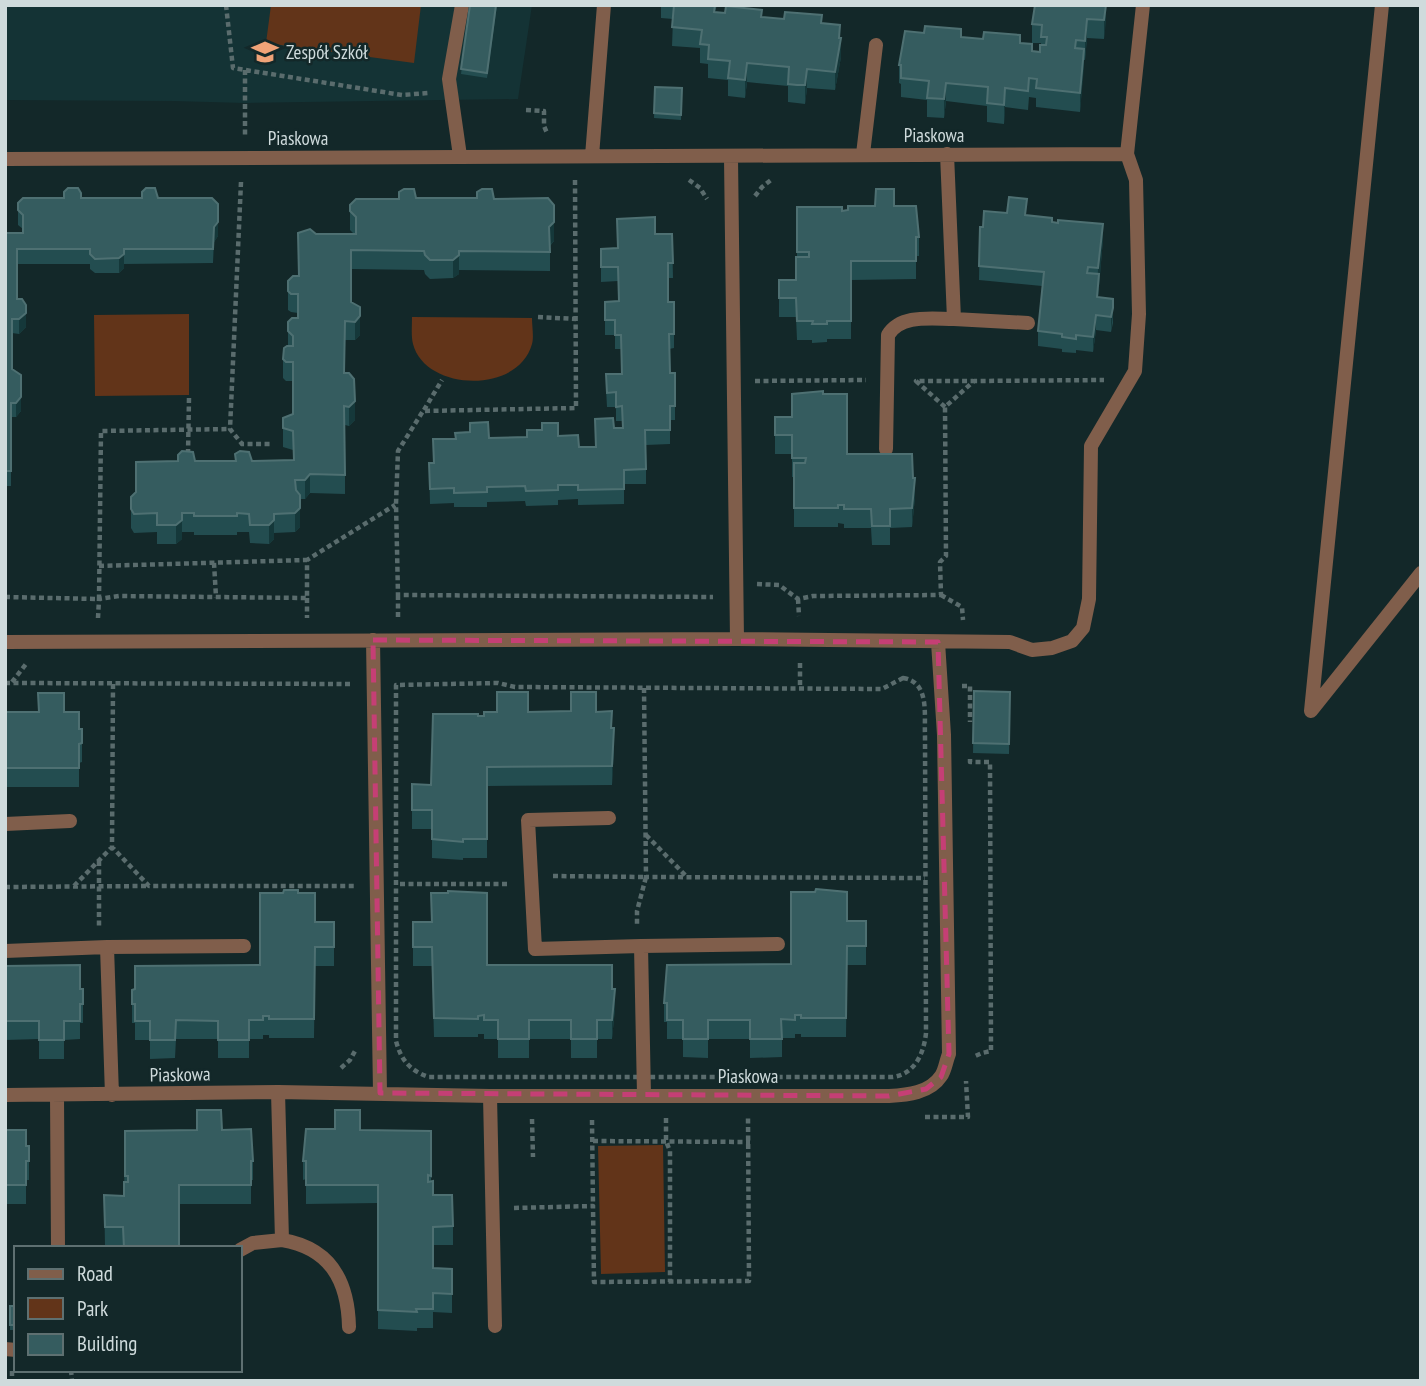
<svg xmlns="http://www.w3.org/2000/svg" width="1426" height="1386" viewBox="0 0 1426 1386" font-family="'PT Sans Narrow',sans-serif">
	<rect width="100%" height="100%" fill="#132829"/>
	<path fill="#143335" d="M5,5H532L518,99L245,103L173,101L5,100Z"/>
	<path fill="#623419" d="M271,5H421L414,63L266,43Z
		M189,314V395L95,396L94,315Z
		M412,317L532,318C532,326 534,337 532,344C518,395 425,391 413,344C411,336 412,326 412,317Z
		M663,1145L665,1272L601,1274L598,1146Z"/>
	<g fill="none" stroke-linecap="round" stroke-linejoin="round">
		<path stroke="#5a6c6d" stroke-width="4.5" stroke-dasharray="5 3.5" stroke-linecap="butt" d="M226,5L233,68L402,95L429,93
			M245,70V136
			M526,110L544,111V126L547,133
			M575,180L576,408L423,411L398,451L396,504L398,595L713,597
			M689,180L700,188L707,199
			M241,182L230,429L242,444H273
			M755,196L762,187L771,180
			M538,317L576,319
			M755,381L866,380
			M945,407L916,381H973
			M424,410L442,380
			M188,454L189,398
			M214,563L216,597
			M99,566L307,560
			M757,584L779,585L798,599L813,596L941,595L940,562L946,556L945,407L974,381L1104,380
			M398,595V618
			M941,595L962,607L963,620
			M5,597L99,599L101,431L230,429
			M307,598V618
			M798,599L799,616
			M98,618L99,599L119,596L307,598V560L395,505
			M800,663V688
			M903,678C930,682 924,714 925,736L926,1033C924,1053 915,1074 893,1077H429C410,1071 401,1060 396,1041V685L498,683L515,687L882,689Z
			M12,682L26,664
			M5,683L353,684
			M113,684L112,847L149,886H356
			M962,686H970V722
			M644,688L646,877L925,878
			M970,759V762H990L991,1051L982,1053L973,1057
			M646,835L686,876
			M99,861V926
			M553,876L646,877L637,911V924
			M400,884H510
			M74,886L112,847
			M5,887L148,886
			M341,1068L350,1060L355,1051
			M925,1117H968L966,1081
			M666,1118V1141L670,1151V1282
			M532,1119L533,1157
			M592,1120L593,1206
			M593,1141L750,1142
			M514,1208L593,1206L594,1282L749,1281L748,1117
			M71,1370L72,1381
			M12,1371V1381"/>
		<path stroke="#805e4b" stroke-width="14" d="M1382,5L1311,711L1421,573
			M460,156L449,79L462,5
			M490,1096L495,1326
			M282,1240C330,1248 348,1280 349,1327
			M240,1250L253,1243L282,1240L278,1092"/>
		<path stroke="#805e4b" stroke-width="14" d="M863,154L876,45
			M947,154L954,319L1028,323
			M592,156L604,5
			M731,158L737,639
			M5,159L1127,154L1143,5
			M886,449L888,335C901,314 931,319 954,319
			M373,640L380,1093
			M5,642L737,639L1010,642L1032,650L1052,648L1072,641L1083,628L1089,599L1091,446L1135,371L1139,314L1136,180L1127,154
			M609,818L528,820L535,949L641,946
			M5,824L70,821
			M107,947L244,946
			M5,951L107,947L112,1095
			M5,1095L278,1092L490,1096H889C907,1095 930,1093 941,1076C945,1071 946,1061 949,1054L944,735L938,642
			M57,1095L58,1248
			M644,1095L641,946L778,944
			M5,1349L16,1350"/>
	</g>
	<path fill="#234d50" d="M470,5H497L487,78L461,74Z
		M661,5H717L715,12L822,23L840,38L841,57L835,90L807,88L805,104L797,103L788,102V86L747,82L745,98L728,96V80L708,78V64L700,63V48L672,46L673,19L661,18Z
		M1106,5L1104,39L1087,38L1085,60H1084L1080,112L1036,107V98L1029,97L1028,110L1005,107L1004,124L987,122V106L946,101L944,118L927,117V100L901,97V84L899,83V65L961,37L1020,43L1032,51L1040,52L1041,43H1032V24Z
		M655,87L682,88L681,120L654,118Z
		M81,198H158L218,236L214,242L213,263L124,264V268L119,273H95L90,269V264H17V299L26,319V327L19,334L12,333V369L21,411L16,417H11V486H5V233H23V229L18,225V203Z
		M416,198L494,199L554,241L550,246V271L459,270V274L453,278L430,279L425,274L424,270L351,269V302L360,335L355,340H345V373L355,420L349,426L345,425V494L310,493L305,499H300V527L295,532L274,533V539L269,544L250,543L249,532H237V535H194V532H182V539L176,544H157V532L134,533L131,528V497L195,461H235V454L252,461L293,460V450L283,447V418L293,414V381H286L283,378V359L288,346V322L298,318V313L291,312L288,310V281L298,276L316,234H354L350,230V205Z
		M894,206L919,237V256H916V279L851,280V339H827V342L812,343V340H797L796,317H779V280H796L797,257V207L842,211Z
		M1027,215L1103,239L1098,297L1113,313V323L1111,332L1096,330L1093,352L1076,350V353L1062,352V349L1038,346V331L1042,286L979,280L980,227H983Z
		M655,234H672L673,278H668V302H674V348L669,349L670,373H675V420H670V444L646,445V484H624V504L578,505V499L558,500V505L526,506L525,501L487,502V507H454V503L430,504L429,463H433L455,439L470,432V423L489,438L527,437V430L558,436L579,447H596L614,428H622V421H616V407H607L606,389L622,374L621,349H615V335H605V302L619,301L618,281L601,282V249L618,248Z
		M823,394L847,454L913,478L915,497L912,527L890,528V545H872L871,528H844V524L838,523V527H794V477H792V454H775V417H792Z
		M974,691L1010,692L1009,754L973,753Z
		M5,712H64L79,729H82V762L79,763V787H5Z
		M528,712H596L612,728L614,747L612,785L487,786V858H463V860L432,858V829H412V784L431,785L478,716Z
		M298,893L315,922H334V966H315L314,1038H269V1035H263V1039H249V1058H218V1039H176L175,1058L150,1059V1040H135V1023H132V990L260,965Z
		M847,921H866V965H847L846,1037H801V1034H795V1038H782V1057L750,1058V1039H708V1058L683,1057V1039H667V1022H664V1003L791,964Z
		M413,922L487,965L612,989L615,1008L612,1039H597V1058H571V1039H529V1058H498V1039H484V1034H478V1037H434L432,966H413Z
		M5,966L83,989V1023H80V1039L64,1040V1059H39V1039L5,1040Z
		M5,1130L26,1146H29V1180H26V1204H5Z
		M222,1130L253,1161V1180H251V1204H179L123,1246H105L104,1195L124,1196L125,1131Z
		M360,1130L431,1131V1182L433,1195L453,1226V1245H433V1268L452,1269V1313L433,1312V1328H417V1331L378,1329V1203L306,1204V1179L303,1180V1161Z
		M10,1306H16V1330H10Z"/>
	<path fill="#15383a" d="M1106,5V22L1104,39V20Z
		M1087,19V38L1085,60V41Z
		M840,25V44L841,38V57L835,90V72Z
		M1084,49V68L1080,112V93Z
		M747,63V82L745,98V80Z
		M807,69V88L805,104V85Z
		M946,83V101L944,118V99Z
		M1005,88V107L1004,124V105Z
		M218,222V236L214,242L213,263L214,227Z
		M554,222V241L549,246V227Z
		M1103,224V239L1097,312L1098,268Z
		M124,254V268L119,273V258Z
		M459,255V274L453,278V260Z
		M1113,299V313L1111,332V317Z
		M26,305V327L19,334V319Z
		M1096,315V330L1093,352V337Z
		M360,316V335L355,340V322Z
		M21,397V411L16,417V403Z
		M355,401V420L349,426V407Z
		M310,474V493L305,499V480Z
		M915,478V497L912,527V508Z
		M300,508V527L295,532V513Z
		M182,520V539L176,544V525Z
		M274,520V539L269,544V525Z
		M614,728V747L612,785V766Z
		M615,989V1008L612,1039V1020Z"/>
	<path fill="#355c5f" stroke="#4e7072" stroke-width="2" d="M470,5H496L487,73L461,69Z
		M674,5H715L714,12L725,13L726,6L762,10L761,17L784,19L785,12L822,15L821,23L840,25L839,38H841L835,72L807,69L805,85H797L788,84L789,67L747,63L745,80L728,78L730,61L708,59L709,45L700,44L702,30L672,27Z
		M1035,5H1106L1104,20L1087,19L1085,41L1076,40L1075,48L1084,49L1080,93L1036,88L1037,79L1029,78L1028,91L1005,88L1004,105L987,103L988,87L946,83L944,99L927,98L929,81L901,78V65H899L905,31L924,33L925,26L961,29V37L983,39L984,32L1020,35V43L1032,44V51L1040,52V45H1046L1047,37H1041L1042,25L1032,24Z
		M655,87L682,88L681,115L654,113Z
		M68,188H78L81,193V198H142V192L146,188H155L158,198H212L218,204V222L214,227L213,249H124V254L119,258L95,259L90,254V249H17V299H22L26,305V313L19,319H12V369L21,375V397L16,403H11V471H5V233H23V215L18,210V203L23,198H64V192Z
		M404,189H414L416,198H477V192L482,189H492L494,199L548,198L554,205V222L549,227L550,252L459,251V255L453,260H430L425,255L424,251L351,250V302L360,307V316L355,322L345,321L344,373H349L354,379L355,401L349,407L344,406L345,475L310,474L305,480H295L296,490L300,495V508L295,513L274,514V520L269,525H250L249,514L237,513V516H194V513H182V520L176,525H157V513L134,514L131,509V497L136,492V462L178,461V455L182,451L193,452L195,461H236L235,454L240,451L249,452L252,461L294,460L293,431L283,428V418L293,414V362H286L283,359L284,348L287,346H293V336L288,331V322L292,318H298V294H291L288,291V281L293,276H299L298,233L310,229L316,234H356V217L350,211V205L356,199H399V192Z
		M876,189H894V206H916L919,237H916V261H851V321H827V324H812L813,321H797L796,298H779V280H796V257H809V252H797V207H842V211L848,210V206H875Z
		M1009,197L1027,199L1025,215L1052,218V222L1058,223V220L1103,224L1098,268L1088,267L1087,273L1099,274L1097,297L1113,299V308L1111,317L1096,315L1093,337L1076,335V339L1062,337V334L1038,331L1044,272L979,266L980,227H983L984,211L1007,213Z
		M655,217V234H672L673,263H668V302H674V334H669L670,373H675V406H670V430H645L646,469L624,470V489L578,490V485H558V490L526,491L525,486L487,487V492L454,493V488L430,489L429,463H434L433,439H456L455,433L470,432V423L488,422L489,438L527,437V430H542V423H558V436L578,435L579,447H596L595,419L613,418L614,428H623L622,406L616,407V392L607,393L606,374H622L621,335H615V320H605V302L619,301L618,267H601V249L618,248L617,219Z
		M823,391V394H847V454H912L913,478H915L912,508L890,509V526H872L871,509H844V505H838V508H794V463H805L806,458H792V435H775V417H792V394Z
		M974,691L1010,692L1009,744L973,743Z
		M497,692H528V712L571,711V692H596V712L612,711L611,728H614L612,766L487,767V839H463V842L432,839V810H412V784L431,785L433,714H478V716H484V712H497Z
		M38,693H64V712H79V729H82V743L79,744V768H5V712H39Z
		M816,889L847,892V921H866V946H847L846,1018H801V1015H795V1020L781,1019L782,1039H750V1020H708V1039H683V1020H667V1003H664L667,965L791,964V892H815Z
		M284,890H298V893H315V922H334V947H315L314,1019H269V1016H263V1020H249V1040H218V1021L176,1020L175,1040H150V1021H135V1004H132V990L135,989V966L260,965V893H283Z
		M448,891L487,893V965H612V989H615L612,1020H597V1039H571V1020H529V1039H498V1020H484V1015L478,1016V1019L434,1018L432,947H413V922H432L431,893H448Z
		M80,965V989H83V1004H80V1021H64V1040H39V1021H5V966Z
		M197,1110H221L222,1130L251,1129L253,1161H251V1185H179V1248H124L123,1227H105L104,1195L124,1196V1182H128V1176H125V1131L197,1130Z
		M335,1110H360V1130L431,1131V1176L428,1175V1182L433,1181V1195H452L453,1226L433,1227V1268L452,1269V1294L433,1293V1309H416L417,1312L378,1310V1185H306V1161H303L306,1129H335Z
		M5,1130H26V1146H29V1161H26V1185H5Z
		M10,1306H16V1325H10Z"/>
	<path fill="none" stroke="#c53f75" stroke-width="5" stroke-dasharray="14 9" stroke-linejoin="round" d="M373,640L938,642L949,1054L941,1077L926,1089L889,1096L380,1093Z"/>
	<defs>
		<g id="school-bare" transform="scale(2.1)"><path d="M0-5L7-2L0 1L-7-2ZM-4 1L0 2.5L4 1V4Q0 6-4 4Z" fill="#efa378" stroke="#132829" stroke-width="2.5" paint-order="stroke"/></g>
	</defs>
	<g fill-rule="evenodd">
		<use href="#school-bare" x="265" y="52"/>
	</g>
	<g text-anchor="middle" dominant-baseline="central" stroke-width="5" stroke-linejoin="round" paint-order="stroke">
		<g font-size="19" fill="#cfdbdc" stroke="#132829" text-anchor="start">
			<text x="286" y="52">Zespół Szkół</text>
		</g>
		<g font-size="19" fill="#cfdbdc" stroke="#132829">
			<text x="934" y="135">Piaskowa</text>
			<text x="298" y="138">Piaskowa</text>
			<text transform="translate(180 1074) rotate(-1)">Piaskowa</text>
			<text x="748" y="1076">Piaskowa</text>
		</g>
	</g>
	<rect width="1426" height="1386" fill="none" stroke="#cfdbdc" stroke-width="14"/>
	<rect x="14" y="1246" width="228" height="126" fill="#132829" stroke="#5e7071" stroke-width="2"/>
	<rect x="28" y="1269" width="35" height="10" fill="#805e4b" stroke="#5e7071" stroke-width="2"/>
	<text x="77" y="1281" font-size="21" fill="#cfdbdc">Road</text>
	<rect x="28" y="1298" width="35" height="21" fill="#623419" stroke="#5e7071" stroke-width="2"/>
	<text x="77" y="1316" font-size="21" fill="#cfdbdc">Park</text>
	<rect x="28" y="1334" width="35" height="21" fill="#355c5f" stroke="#5e7071" stroke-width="2"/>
	<text x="77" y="1351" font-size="21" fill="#cfdbdc">Building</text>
</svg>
